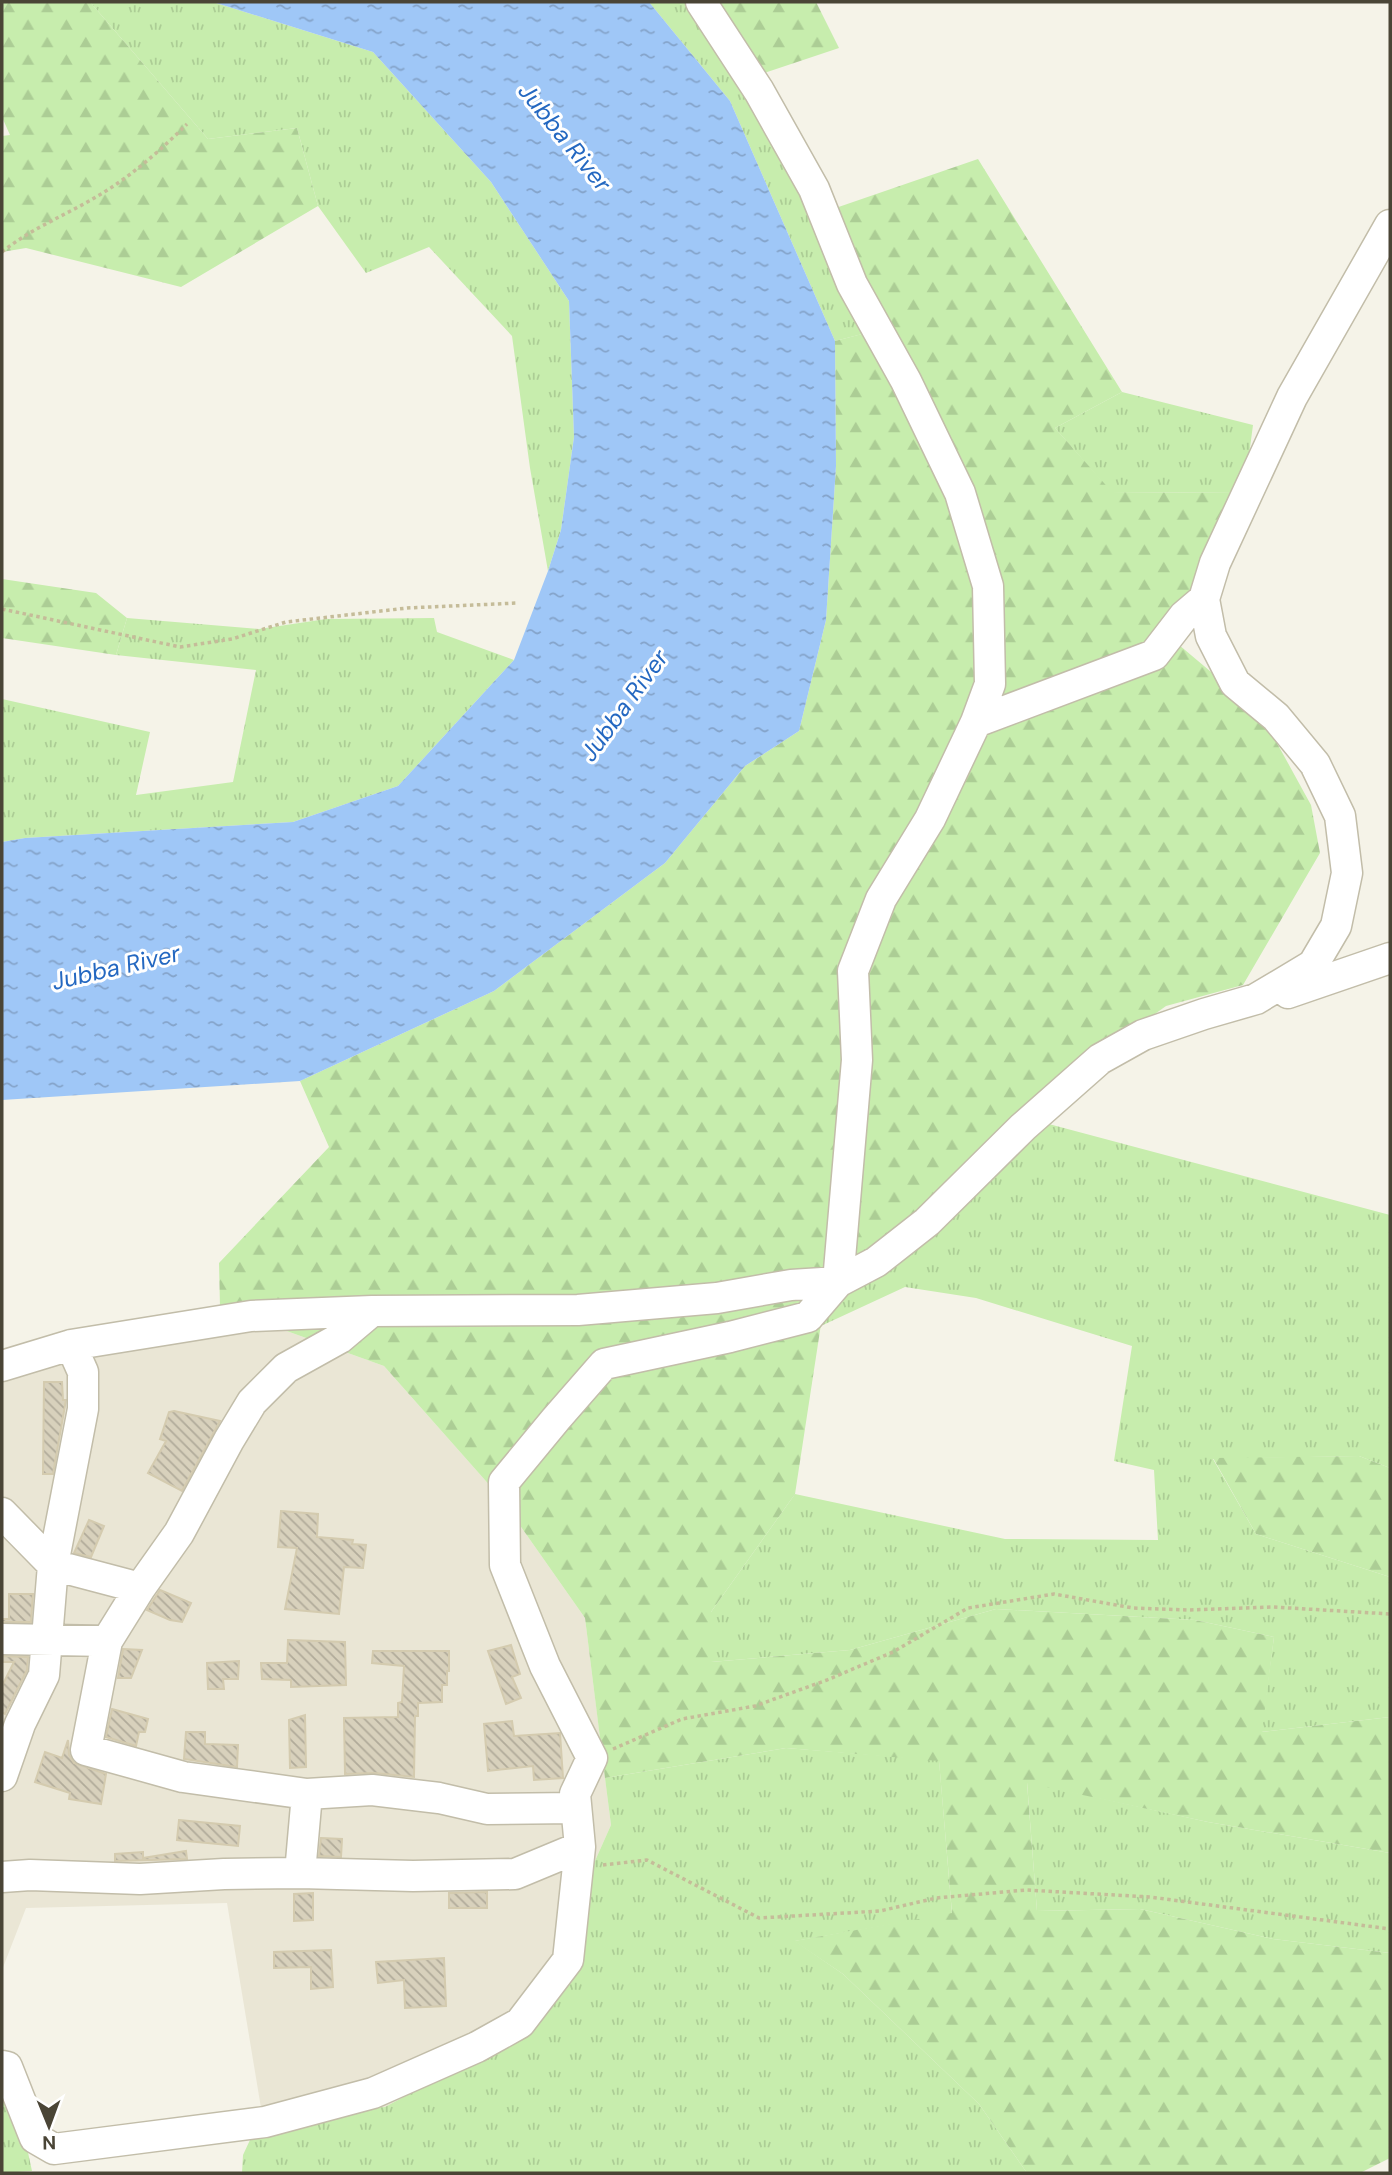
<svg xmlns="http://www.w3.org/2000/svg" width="1392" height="2175" viewBox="0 0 1392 2175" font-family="'DM Sans',sans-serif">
	<defs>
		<pattern id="grass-tufts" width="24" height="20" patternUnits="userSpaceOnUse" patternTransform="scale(1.75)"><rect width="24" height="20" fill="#c7edad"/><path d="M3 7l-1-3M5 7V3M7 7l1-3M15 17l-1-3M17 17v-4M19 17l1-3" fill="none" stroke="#accd95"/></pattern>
		<pattern id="forest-firs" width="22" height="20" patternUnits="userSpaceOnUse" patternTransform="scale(1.75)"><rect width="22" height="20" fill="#c7edad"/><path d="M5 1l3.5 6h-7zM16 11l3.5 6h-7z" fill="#accd95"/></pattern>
		<pattern id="water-ripples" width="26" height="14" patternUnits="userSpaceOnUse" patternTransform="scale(1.75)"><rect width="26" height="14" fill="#9fc7f7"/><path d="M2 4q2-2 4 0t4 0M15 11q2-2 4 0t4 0" fill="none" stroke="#84a3c9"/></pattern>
		<pattern id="building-back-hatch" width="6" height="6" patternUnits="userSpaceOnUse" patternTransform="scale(1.75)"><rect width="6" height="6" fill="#d8d1bc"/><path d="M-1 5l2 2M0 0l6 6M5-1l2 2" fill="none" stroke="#b1ab9a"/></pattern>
	</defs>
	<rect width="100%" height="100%" fill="#f5f3e8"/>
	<path fill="#eae6d5" d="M220,1307L384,1366L500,1497L585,1618L611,1825L517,2036L385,2107L262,2114L227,1903L26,1908L2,1970V1357Z"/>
	<path fill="url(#grass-tufts)" d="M90,2H213L373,52L491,182L569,301L574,437L561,530L548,571L530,468L512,336L429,247L366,273L318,206L297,128L208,139Z
		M649,2H710L886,328L835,341L730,101Z
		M1122,392L1253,425L1244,493L1111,492L1055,428Z
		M127,618L259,629L326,619L434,618L437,632L514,660L398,786L293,822L25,838L2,842V699L150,732L136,795L233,782L256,670L116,655Z
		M1015,1115L1390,1215V1468L1359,1456L1213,1459L1256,1534L1390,1577V1717L1261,1732L1274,1637L1195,1620L996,1609L850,1650L711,1662V1612L795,1494L1005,1539L1158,1540L1154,1470L1114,1461L1132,1346L976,1298L905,1287L823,1325L829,1272Z
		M786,1748L939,1760L952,1914L795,1941L843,1974L979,2104L1027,2173H242L243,2155L262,2114L385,2107L517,2036L611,1825L605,1778Z
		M1027,1782L1208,1822L1390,1853V1953L1273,1939L1140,1909L1037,1911Z
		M2,2068L10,2069L32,2171L2,2173Z"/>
	<path fill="url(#forest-firs)" d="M2,2H90L208,139L297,128L318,206L181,287L26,248L2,252V136L10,135L2,117Z
		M710,2H816L839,48L752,77Z
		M978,159L1122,392L1055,428L1112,492L1244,493L1166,634L1261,714L1311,805L1320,853L1243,985L1166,1006L1015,1115L938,1197L829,1272L795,1494L711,1612V1662L850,1650L996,1609L1195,1620L1274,1637L1262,1732L1390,1717V1853L1208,1822L1027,1783L1037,1911L1140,1909L1273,1939L1390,1953V2158L1360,2173H1027L979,2104L843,1974L794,1941L952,1913L939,1761L786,1748L605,1778L585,1618L500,1497L384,1366L220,1307L219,1263L329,1147L300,1081L494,991L665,863L745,766L799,731L826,620L836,466L835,341L885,328L824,212Z
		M2,579L96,593L127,618L116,655L2,638Z
		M1359,1456L1390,1468V1577L1256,1534L1213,1458Z"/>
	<path fill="url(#water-ripples)" d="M213,2H649L730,101L835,341L836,466L826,620L799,731L745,766L665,863L494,991L300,1081L2,1100V842L25,838L293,822L398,786L514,660L548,571L561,530L574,437L569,301L491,182L373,52Z"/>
	<path fill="url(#building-back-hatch)" stroke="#d4cbaf" stroke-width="2" d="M44,1382H62L63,1400H66L53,1474H43Z
		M174,1411L220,1421L182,1491L148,1473L166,1441L160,1439L169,1412Z
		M281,1511L318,1514L317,1537L353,1540L352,1544L366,1545L363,1568L344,1567L339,1614L285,1609L297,1548L278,1547Z
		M89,1520L104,1526L91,1557L74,1553Z
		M160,1590L191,1603L182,1622L170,1620L147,1610Z
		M9,1594H33L31,1622H2V1619H9Z
		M288,1640L345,1642L346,1685L291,1687V1680L262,1679L261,1663H287Z
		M511,1645L520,1674L512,1677L521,1698L506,1704L488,1651Z
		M123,1649L142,1650L131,1678H118Z
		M373,1651H449V1671H447V1685H442V1702L418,1703V1716H415L414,1777L374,1773L345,1774L344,1718L398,1717V1703L402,1702L404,1666L372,1663Z
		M2,1656L28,1657L27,1670L5,1714L2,1712V1686L14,1662H2Z
		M239,1661L238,1679H223L224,1689H208L207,1663Z
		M112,1709L148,1719L145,1732H139L136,1746L106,1737Z
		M305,1715L306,1767L290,1768L289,1720Z
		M512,1721L514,1736L560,1733L563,1778L534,1780L533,1766L488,1771L484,1724Z
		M186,1732H205V1744L238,1745L237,1767L184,1759Z
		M68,1740L69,1755L74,1763L106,1774L101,1804L69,1799L70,1793L35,1782L45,1752L62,1758Z
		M179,1820L240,1826L238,1846L177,1840Z
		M321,1838L342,1839L341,1857L319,1856Z
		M186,1851L187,1859L115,1861V1854L143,1852V1858Z
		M487,1892V1908H449V1893Z
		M313,1893V1920L294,1921V1894Z
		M331,1950L333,1987L311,1989V1967L274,1968V1952Z
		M444,1958L446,2006L405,2008L404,1980L378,1983L376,1962Z"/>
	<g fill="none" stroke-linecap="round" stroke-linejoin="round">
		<g stroke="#c2bda9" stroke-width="33">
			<path id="minor" d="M976,722L1154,655L1184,616L1204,599
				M1288,993L1390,958
				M2,1366L71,1345L251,1316L372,1311
				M2,1513L53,1565L140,1588
				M2,1639L107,1641
				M2,1776L20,1724L44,1675L53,1565L83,1409V1372L71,1345
				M307,1794L372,1790L439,1798L487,1809L576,1808
				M300,1873L413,1876L515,1874L580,1847
				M2,1877L30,1875L140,1879L224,1874L300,1873L307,1794L183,1777L86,1750L107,1641L140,1588L179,1533L229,1440L252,1402L286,1368L340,1338L372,1311L578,1310L717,1298L791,1285L838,1282L876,1262L927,1222L1023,1127L1100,1059L1143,1035L1204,1014L1256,999L1313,965L1336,926L1347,873L1340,816L1315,764L1276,717L1235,683L1211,636L1204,599L1215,563L1292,397L1390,225
				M2,2066L7,2067L35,2138L54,2149L265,2122L373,2093L477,2047L520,2023L568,1960L580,1847L575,1794L592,1758L545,1666L505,1565L504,1482L556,1419L604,1364L730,1337L808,1317L838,1282L857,1060L853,971L881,899L930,819L976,722L990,684L988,586L960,493L906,381L852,284L814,189L759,91L701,2"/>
		</g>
		<path stroke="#c5bc99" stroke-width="3.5" stroke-dasharray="3.5 3.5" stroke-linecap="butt" d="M2,252C34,226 74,212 109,189C137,171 164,147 187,124
			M2,609L180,647L232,639L286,622L407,608L518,603
			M613,1749L682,1719L755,1706L827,1680L893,1652L968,1608L1054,1594L1133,1608L1187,1610L1273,1607L1390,1614
			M603,1865L647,1860L759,1918L880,1911L936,1898L1026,1890L1150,1897L1390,1929"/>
		<use href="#minor" stroke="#fff" stroke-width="30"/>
	</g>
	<g text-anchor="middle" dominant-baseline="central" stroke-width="6" stroke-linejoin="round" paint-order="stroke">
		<g font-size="24" font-style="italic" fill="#2468c1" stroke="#fff">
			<text transform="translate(565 137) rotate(51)">Jubba River</text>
			<text transform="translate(624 705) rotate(-54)">Jubba River</text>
			<text transform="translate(116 967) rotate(-13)">Jubba River</text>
		</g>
	</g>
	<rect width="1392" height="2175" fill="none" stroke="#4a4536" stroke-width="7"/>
	<g transform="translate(49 2126) rotate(179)" stroke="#ffffff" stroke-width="5" paint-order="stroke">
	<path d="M0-5L12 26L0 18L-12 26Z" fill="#4a4536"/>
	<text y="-10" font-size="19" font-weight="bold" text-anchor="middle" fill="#4a4536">N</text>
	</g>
</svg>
